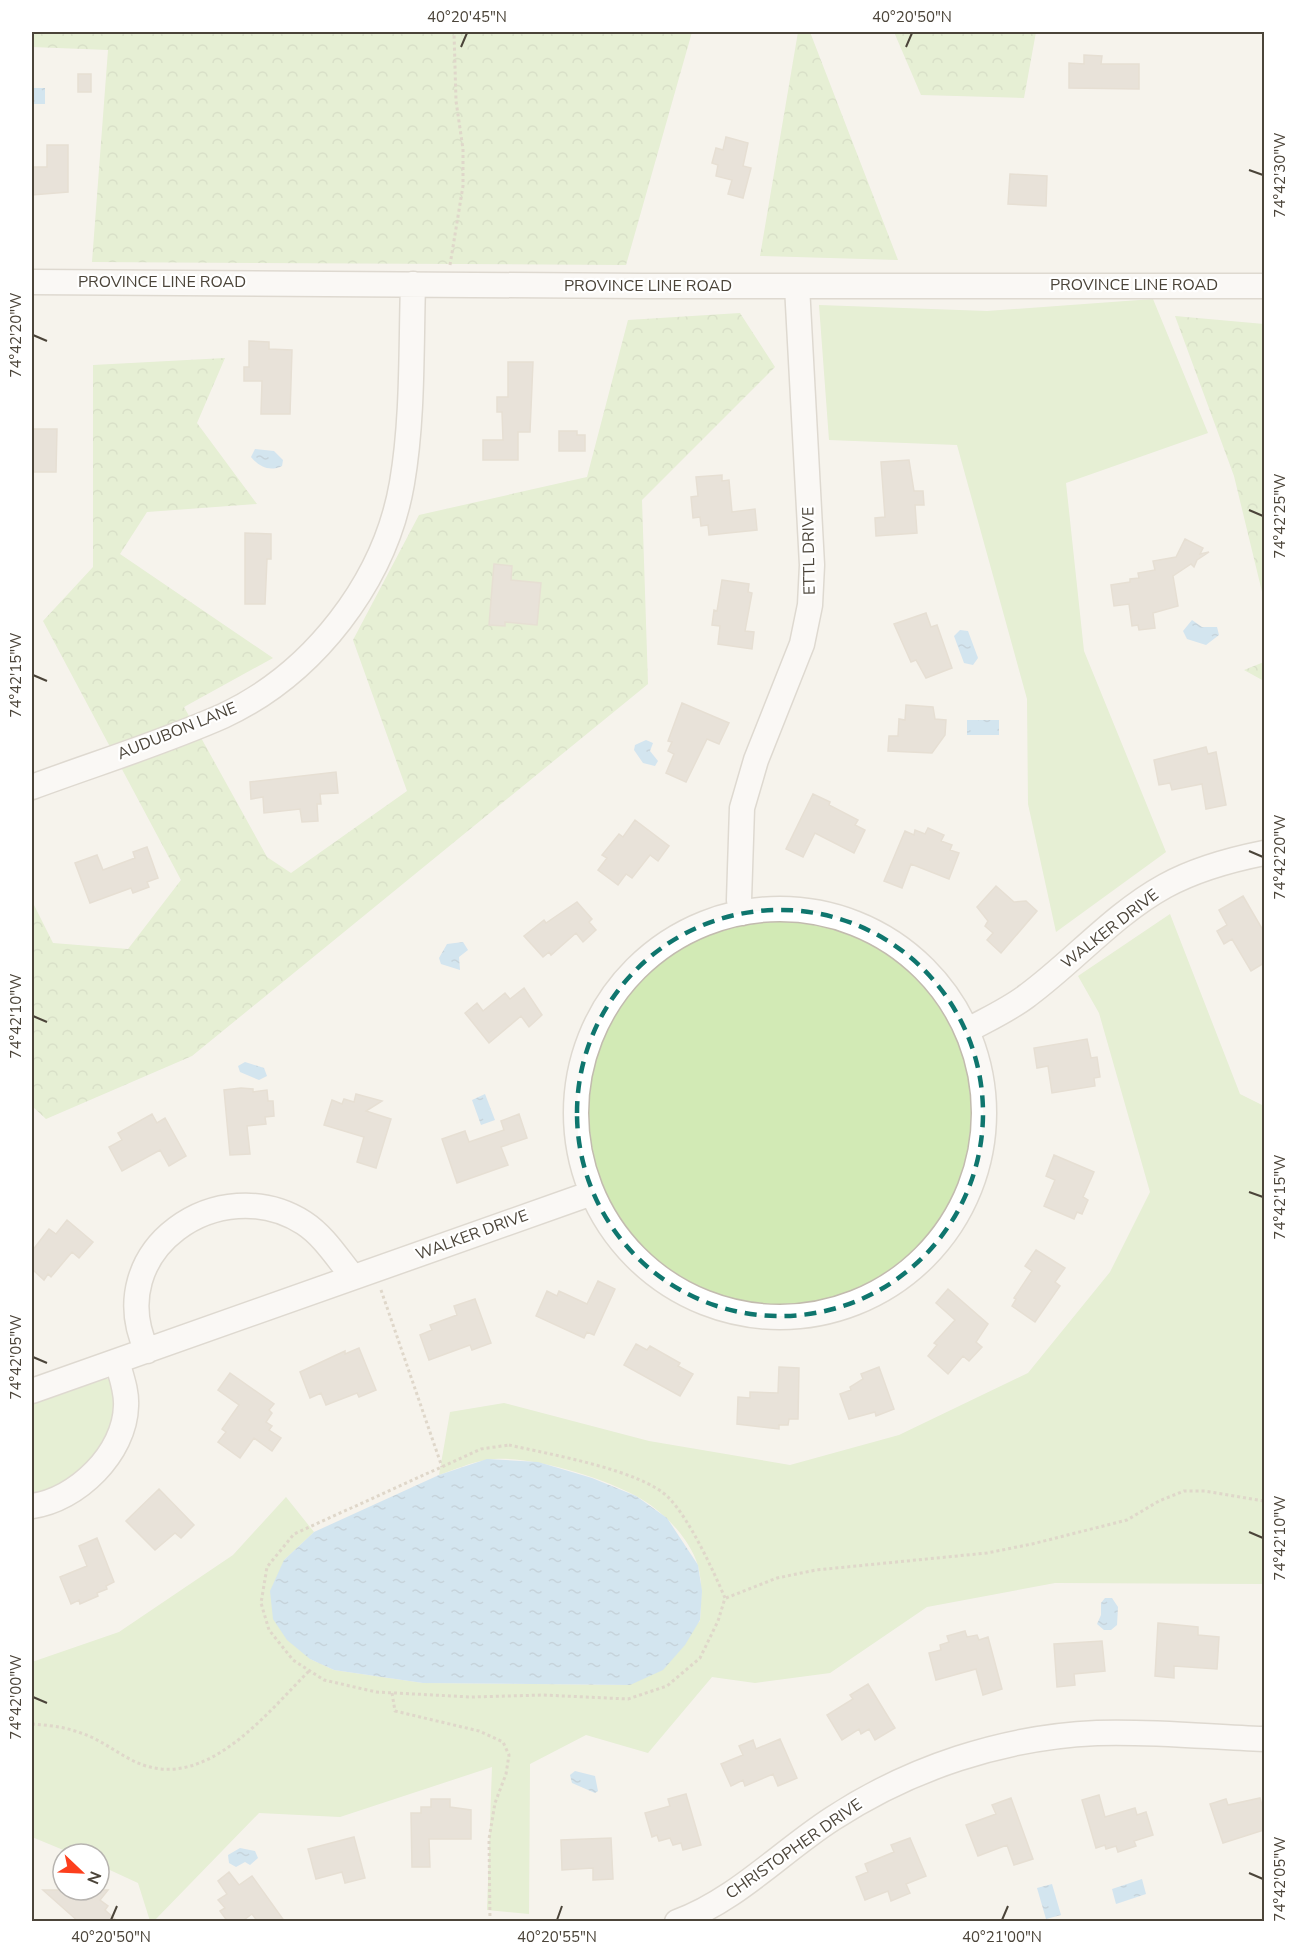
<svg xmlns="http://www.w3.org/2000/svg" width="1296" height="1953" viewBox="0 0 1296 1953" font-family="'Nunito Sans',sans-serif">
	<defs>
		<pattern id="forest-crowns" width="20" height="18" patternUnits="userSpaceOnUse" patternTransform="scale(1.5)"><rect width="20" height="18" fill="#d2eab5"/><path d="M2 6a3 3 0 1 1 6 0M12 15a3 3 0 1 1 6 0" fill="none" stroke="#b6ca9c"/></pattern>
		<pattern id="water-ripples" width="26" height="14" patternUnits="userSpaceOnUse" patternTransform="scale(1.5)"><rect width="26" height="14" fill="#a9d4f2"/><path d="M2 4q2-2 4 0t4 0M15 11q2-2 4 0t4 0" fill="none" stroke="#8caec5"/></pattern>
	</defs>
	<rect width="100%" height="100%" fill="#f6f3ec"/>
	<path fill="#d2eab5" d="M1153,299L1208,433L1066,483L1084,651L1166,852L1056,932L1028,804L1027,699L957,445L829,440L819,305L987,311Z
		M1170,914L1240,1094L1264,1106V1584L1055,1583L927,1607L830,1673L755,1683L712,1677L648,1753L586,1735L530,1764L529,1914L487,1910L492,1767L340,1817L259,1813L154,1921H150L138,1883L99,1865V1854H73L32,1837V1662L119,1632L233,1555L286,1497L314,1532L284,1560L310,1659L334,1670L423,1683L630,1685L700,1621C701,1603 703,1584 698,1566C690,1538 661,1509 636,1496C602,1477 525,1453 487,1460C471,1462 454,1470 439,1475L450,1412L504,1403L649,1441L790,1465L899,1435L1028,1373L1110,1272L1150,1192L1099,1013L1078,976Z
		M589 1113a191 191 0 1 1 382 0a191 191 0 1 1-382 0Z
		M102,1379H109L117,1391L116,1432L78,1478L32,1498V1403Z"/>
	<path fill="url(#forest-crowns)" d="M32,32H692L626,265L92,262L108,50L32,47Z
		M798,32H810L898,260L760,256Z
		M894,32H1036L1024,98L921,95Z
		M740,313L775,367L642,500L648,684L192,1056L46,1119L32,1106V901L53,943L128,949L181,880L43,621L93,567V365L225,358L197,423L257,504L147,512L120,554L273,658L184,707L267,857L291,873L407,791L353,640L419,515L587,477L628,320Z
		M1175,316L1264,324V600L1234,476Z
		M1264,662V681L1244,670Z"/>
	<path fill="url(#water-ripples)" d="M32,88H45V104H32Z
		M255,449L274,451L283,460L282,466C270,472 259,467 251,457Z
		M1192,620L1202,627H1217L1219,635L1206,645L1187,639L1183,631Z
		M960,630L968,631L978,658L973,665L964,663L954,636Z
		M967,720H999V735H967Z
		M646,740L653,743L650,751L658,761L655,766L643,763L634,750L635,745Z
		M463,942L468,950L459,957L460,970L441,964L439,958L447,944Z
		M245,1062L264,1068L267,1076L259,1080L240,1072L238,1066Z
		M485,1094L495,1120L481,1125L472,1100Z
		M487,1459L538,1462L592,1478L636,1496L667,1518L698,1565L702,1591L700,1620L685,1645L663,1670L630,1685L423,1683L334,1670L310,1659L287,1640L273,1619L270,1591L284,1560L314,1532L439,1475Z
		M1105,1598H1112L1118,1607L1117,1625L1111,1630H1104L1097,1624L1101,1615V1603Z
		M575,1771L595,1776L598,1791L595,1793L572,1783L570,1775Z
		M240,1848L255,1851L258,1858L250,1865L245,1862L236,1867L229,1863L228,1855Z
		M1142,1879L1146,1894L1116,1904L1112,1889Z
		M1052,1884L1061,1915L1046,1919L1037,1888Z"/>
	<path fill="#d8cfc1" stroke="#d3c7b4" stroke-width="1.5" d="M1084,55L1102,56L1101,64H1139V89L1069,88V63L1084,64Z
		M78,74H91V92H78Z
		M726,137L748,143L743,166L751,168L743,198L728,194L732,180L716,176L718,165L712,163L716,148L723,150Z
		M47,145H68V192L32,195V167H47Z
		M1010,174L1047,176L1046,206L1008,204Z
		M249,341L269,342V349L292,350L290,414H261L262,381H244V367H249Z
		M508,362H533L530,432H518V460H483V440H503L502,412H497V397H508Z
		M32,429H57L56,472H32Z
		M559,431H577V435H585V451H559Z
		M909,460L914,491H923L924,505H915L917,533L876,536L875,518L885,517L881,462Z
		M722,475V481L729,480L732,512L755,509L757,530L709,535L708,525L701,526L700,517L693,518L691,497L698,496L696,477Z
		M245,533L271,534V559H267L265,604H245Z
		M1185,539L1203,548L1200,554L1209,552L1197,560L1194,567L1191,564L1173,576L1178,606L1153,613L1155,628L1139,630L1138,625L1132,626L1129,604L1114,606L1111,585L1130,582V579L1139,578L1138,573L1155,570L1153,561L1176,557Z
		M494,564L512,566L511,580L541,583L537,625L505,622V626L489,625Z
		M722,580L749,584L748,592L752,593L745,631L754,632L752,649L718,644L720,626L712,625L714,610L717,611Z
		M926,613L931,627L937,625L952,668L926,678L916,660L911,662L894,624Z
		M682,703L729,723L719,744L707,739L686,782L666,773L674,754L668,751L672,742L668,741Z
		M906,705L933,707L935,719L946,720L945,735L932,753L888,751L889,736H898L899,719L905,720Z
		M1206,747L1208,754L1216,752L1226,805L1206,809L1202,784L1172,790L1170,783L1159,785L1154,760Z
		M336,772L338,793L320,794L321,804H317L318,821L302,822L300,809L264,813L263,797L251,799L250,782Z
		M813,794L830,802L829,805L858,820L855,825L865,830L854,853L815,833L803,857L786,849Z
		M635,820L669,846L658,861L650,855L632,878L626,874L618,885L598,870L607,858L602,855L619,834L623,837Z
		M928,828L944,835L941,841L952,845L950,850L959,853L949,879L911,864L902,888L884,881L905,831L914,835L915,830L925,834Z
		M147,847L158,878L147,882L149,887L133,893L131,888L90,903L75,863L97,855L103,870L135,858L133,852Z
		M996,886L1014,902L1026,901L1037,911L1001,953L987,940L993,933L985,926L988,921L977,907Z
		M1243,896L1264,932V963L1251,971L1232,939L1224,944L1217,931L1227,925L1219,910Z
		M577,902L592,919L589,922L596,930L583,942L576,933L551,955L549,952L543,957L524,936L544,920L546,923Z
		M524,988L542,1015L529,1027L521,1016L489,1043L465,1013L477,1003L483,1011L505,993L510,999Z
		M1087,1039L1091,1058L1097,1057L1100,1077L1094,1078L1095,1086L1052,1093L1048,1066L1037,1068L1034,1048Z
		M241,1088L253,1089V1092L267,1090L268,1101H273L274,1116L265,1117L266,1124L247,1126L250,1154L230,1155L224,1090Z
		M356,1094L382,1101L366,1111L391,1119L376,1168L357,1162L364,1137L324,1125L332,1100L342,1104L344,1099L354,1102Z
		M152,1114L157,1123L165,1118L186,1156L169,1166L160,1150L122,1171L109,1147L122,1140L118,1133Z
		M519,1114L527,1138L501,1147L508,1165L457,1183L442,1139L465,1131L469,1142L504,1130L501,1121Z
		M1054,1155L1094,1172L1083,1197L1088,1200L1082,1214L1077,1212L1074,1219L1044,1206L1055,1180L1046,1176Z
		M67,1220L93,1242L79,1258L72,1252L51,1277L48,1274L44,1280L32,1269V1251L49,1229L56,1234Z
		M1036,1250L1065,1268L1055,1282L1060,1286L1035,1322L1012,1306L1016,1299L1014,1298L1032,1271L1025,1266Z
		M598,1281L615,1289L594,1335L587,1332L584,1338L536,1316L547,1291L557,1296L559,1291L587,1304Z
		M948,1289L988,1324L976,1342L982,1347L969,1361L963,1356L948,1374L928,1356L937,1345L934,1343L955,1320L936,1303Z
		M475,1299L491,1343L472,1350L470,1345L429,1360L420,1335L432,1330L430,1325L457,1315L454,1306Z
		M636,1344L647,1350L650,1346L680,1363L678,1366L693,1374L680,1396L624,1365Z
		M359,1348L376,1390L359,1397L357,1393L326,1405L321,1393L310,1398L300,1372L345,1351V1354Z
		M779,1367L799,1368L798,1419H789L788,1425H779V1429L737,1424L738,1397L750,1398V1392L778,1393Z
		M879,1367L894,1409L876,1416L875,1412L849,1419L840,1394L851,1390L850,1387L863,1379L861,1374Z
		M230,1373L274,1404L269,1410L272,1413L266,1422L272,1426L269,1430L281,1438L272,1451L254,1438L240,1458L218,1442L226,1432L222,1429L239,1405L218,1390Z
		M159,1489L194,1525L181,1538L175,1533L155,1550L126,1521Z
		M97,1538L114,1582L106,1586L107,1589L97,1593L98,1596L80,1604L79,1600L71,1604L60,1577L87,1566L79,1546Z
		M1158,1623L1198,1627V1635L1219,1637L1217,1669L1174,1666V1678L1155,1676Z
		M965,1631L967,1637L977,1635L979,1640L988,1637L1002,1689L983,1695L976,1669L936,1680L929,1653L941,1650L940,1645L949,1642L947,1636Z
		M1102,1641L1105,1671L1074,1674L1075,1685L1057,1687L1054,1644Z
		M868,1684L895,1728L875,1740L869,1729L861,1734L859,1729L842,1740L827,1715L853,1699L850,1695Z
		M780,1739L797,1778L778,1786L773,1774L745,1786L743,1780L731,1786L721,1764L743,1755L739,1746L753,1740L756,1749Z
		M686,1794L701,1845L683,1850L681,1843L673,1845L670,1838L659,1841L657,1835L652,1837L645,1813L670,1806L668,1799Z
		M1099,1795L1105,1817L1135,1808L1137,1815L1146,1812L1153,1835L1134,1841L1136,1846L1118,1852L1116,1846L1106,1849L1105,1845L1096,1848L1082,1800Z
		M1011,1798L1033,1859L1014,1865L1007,1845L978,1856L966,1825L996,1814L992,1805Z
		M1260,1798L1264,1812V1830L1223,1843L1210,1804L1226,1799L1228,1805Z
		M431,1799H450V1807L471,1810V1839H429L430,1867H412L411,1813H421V1807H431Z
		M354,1837L365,1878L345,1883L342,1872L316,1879L308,1849Z
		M611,1838L613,1879L593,1880V1868L562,1870L561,1840Z
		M910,1838L926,1876L906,1884L910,1893L891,1901L888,1891L865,1900L856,1877L868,1872L865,1864L894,1852L891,1845Z
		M229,1872L239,1885L252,1876L285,1922H258L252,1914L241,1922H228L220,1911L225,1908L218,1900L227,1894L218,1881Z
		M43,1890H108L100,1900L108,1906L105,1910L118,1922H79Z"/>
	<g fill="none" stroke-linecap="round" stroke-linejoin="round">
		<g stroke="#c2bbae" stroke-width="27">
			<path id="minor" d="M32,282L642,286H1264
				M32,787C94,764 162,743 223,716C313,674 385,582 402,483C413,419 411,350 413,284
				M576 1113a204 204 0 1 1 408 0a204 204 0 1 1-408 0Z
				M742,913L739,900L742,808L756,760L802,644L810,605L812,565L797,286
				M968,1030C988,1019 1010,1009 1028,995C1074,961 1114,914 1165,886C1196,869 1229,860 1264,853
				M147,1351C100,1250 220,1169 304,1223C324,1236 338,1259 353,1277
				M32,1391L592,1193
				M32,1506C77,1500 125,1453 126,1406C127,1391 121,1376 117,1361
				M677,1922C735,1901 781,1852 832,1819C910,1768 1003,1737 1097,1733C1152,1731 1209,1737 1264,1739"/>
		</g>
		<path stroke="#c4b79f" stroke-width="3" stroke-dasharray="3 3" stroke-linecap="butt" d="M450,265L463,186V149L456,101L454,32
			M381,1290L442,1467
			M509,1445C548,1454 642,1470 669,1498C690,1520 713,1570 725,1598L718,1621L700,1658L667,1686L628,1699L543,1695L471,1697L376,1692L324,1680L293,1660L269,1630L261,1603L267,1567L294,1534L481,1449Z
			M726,1598L777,1578L816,1570L987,1553L1032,1544L1127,1520L1159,1501L1184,1491H1205L1264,1501
			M392,1693L395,1711L479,1731L503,1742L509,1755L506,1774L495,1803L489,1839L490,1922
			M32,1724C48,1725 65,1727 81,1733C103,1740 121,1757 143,1765C209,1788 267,1713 309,1671"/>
		<use href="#minor" stroke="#fff" stroke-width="24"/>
	</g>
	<path d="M0 0H1296V1953H0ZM577 1113a203 203 0 1 1 406 0a203 203 0 1 1-406 0Z" fill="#f6f3ec" fill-opacity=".55" fill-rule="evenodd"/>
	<path fill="none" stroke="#0f766e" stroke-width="4.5" stroke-dasharray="12 8" stroke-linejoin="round" d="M577 1113a203 203 0 1 1 406 0a203 203 0 1 1-406 0Z"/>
	<path fill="none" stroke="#4b4439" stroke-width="2" d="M461,47L467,33M906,47L912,33M1249,170L1263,175M33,335L47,341M1249,510L1263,516M33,675L47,681M1249,851L1263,857M33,1016L47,1022M1249,1192L1263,1197M33,1357L47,1363M1249,1532L1263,1538M33,1697L47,1703M1249,1873L1263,1879M111,1920L117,1906M557,1920L562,1906M1002,1920L1008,1906"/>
	<g text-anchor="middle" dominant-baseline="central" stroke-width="4.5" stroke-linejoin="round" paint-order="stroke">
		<g font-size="16" fill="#4b4439" stroke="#fff">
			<text x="162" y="282">PROVINCE LINE ROAD</text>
			<text x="1134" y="285">PROVINCE LINE ROAD</text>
			<text x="648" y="286">PROVINCE LINE ROAD</text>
			<text transform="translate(809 551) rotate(-91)">ETTL DRIVE</text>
			<text transform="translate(177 731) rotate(-22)">AUDUBON LANE</text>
			<text transform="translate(1110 929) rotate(-38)">WALKER DRIVE</text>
			<text transform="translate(472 1235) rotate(-20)">WALKER DRIVE</text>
			<text transform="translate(794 1849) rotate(-35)">CHRISTOPHER DRIVE</text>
		</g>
	</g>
	<rect width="1296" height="1953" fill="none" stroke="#ffffff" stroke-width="66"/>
	<g transform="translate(81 1872) rotate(113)"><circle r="28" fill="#ffffff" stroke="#b7b4b0" stroke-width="1.5"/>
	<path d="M0-4.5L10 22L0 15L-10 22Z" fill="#fc3f1d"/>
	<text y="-9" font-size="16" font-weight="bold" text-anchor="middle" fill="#4b4439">N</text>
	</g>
	<rect x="33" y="33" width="1230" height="1887" fill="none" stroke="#4b4439" stroke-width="2"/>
	<g font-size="15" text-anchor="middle" fill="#4b4439">
		<text x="467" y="22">40°20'45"N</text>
		<text x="912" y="22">40°20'50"N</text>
		<text transform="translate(1280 175) rotate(-90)" y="5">74°42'30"W</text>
		<text transform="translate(16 335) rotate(-90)" y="5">74°42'20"W</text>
		<text transform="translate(1280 516) rotate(-90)" y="5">74°42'25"W</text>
		<text transform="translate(16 675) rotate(-90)" y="5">74°42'15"W</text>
		<text transform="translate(1280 857) rotate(-90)" y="5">74°42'20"W</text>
		<text transform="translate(16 1016) rotate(-90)" y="5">74°42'10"W</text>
		<text transform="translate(1280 1197) rotate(-90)" y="5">74°42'15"W</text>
		<text transform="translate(16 1357) rotate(-90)" y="5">74°42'05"W</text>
		<text transform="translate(1280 1538) rotate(-90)" y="5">74°42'10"W</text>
		<text transform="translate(16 1697) rotate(-90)" y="5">74°42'00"W</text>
		<text transform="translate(1280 1879) rotate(-90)" y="5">74°42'05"W</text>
		<text x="111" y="1942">40°20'50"N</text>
		<text x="557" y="1942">40°20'55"N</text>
		<text x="1002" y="1942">40°21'00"N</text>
	</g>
</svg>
